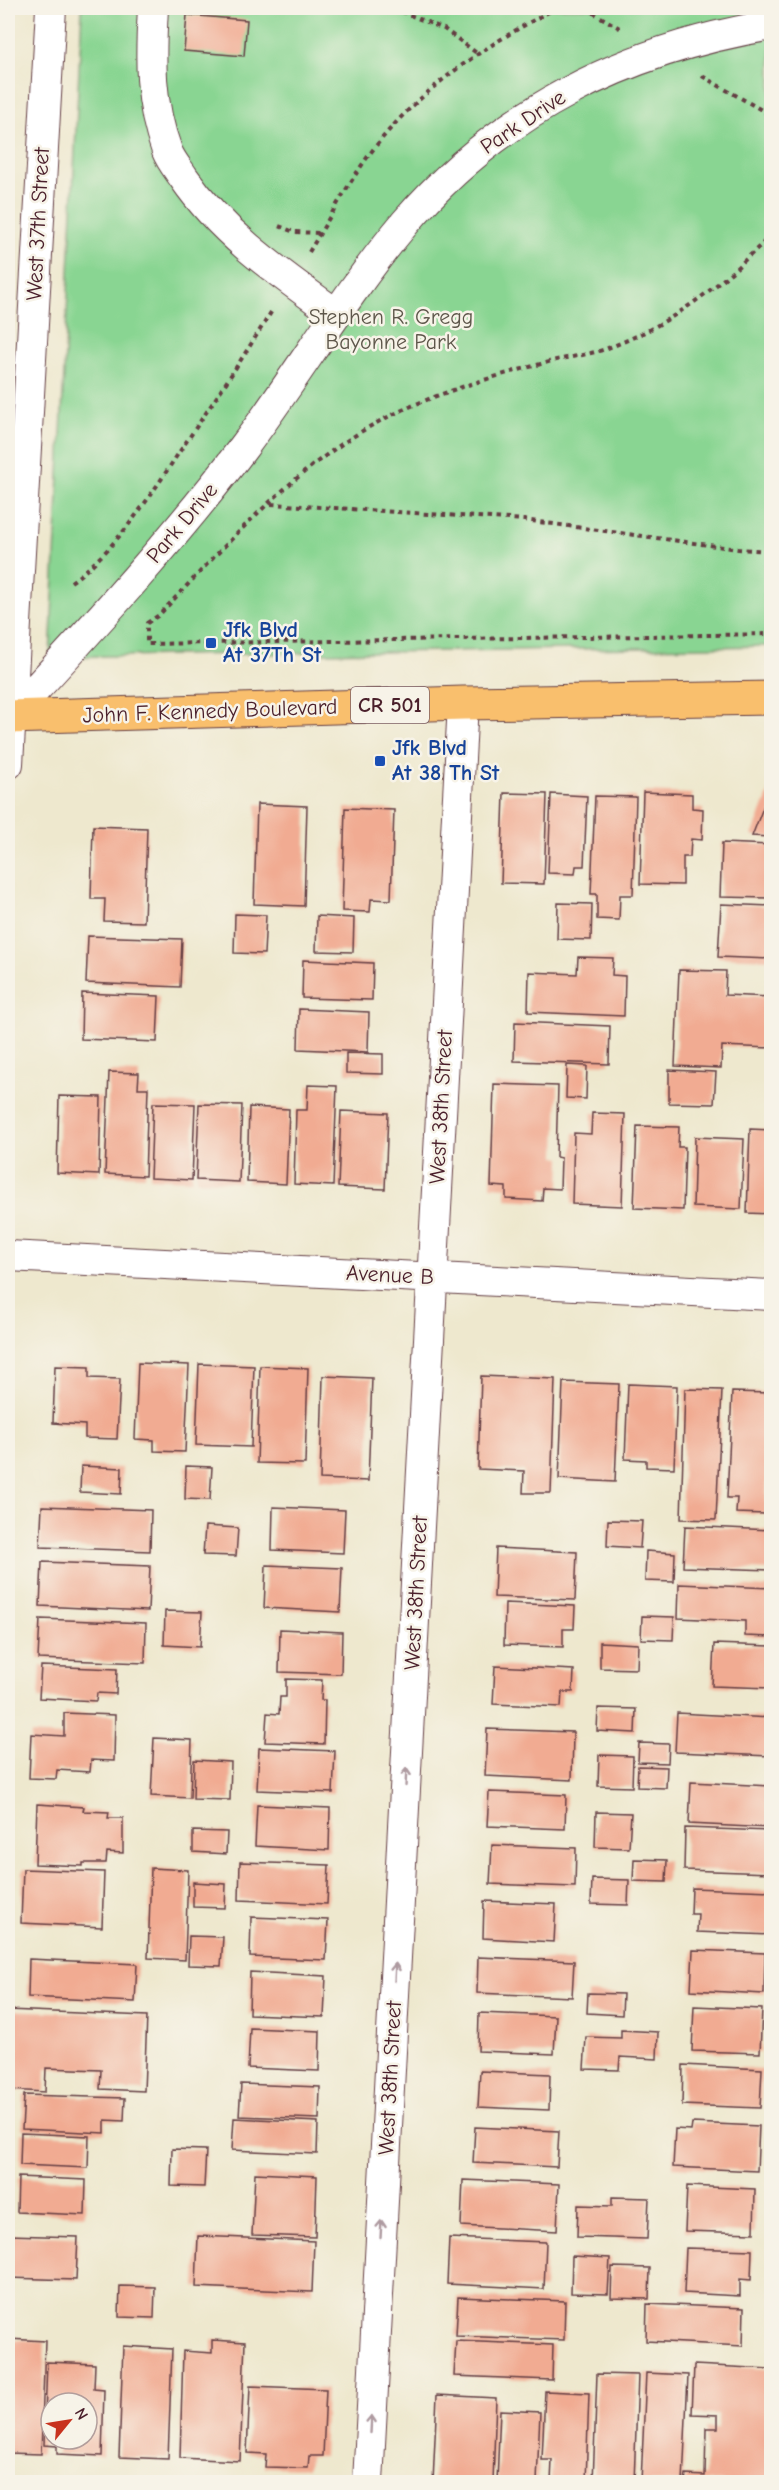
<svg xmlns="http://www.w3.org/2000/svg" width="779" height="2490" viewBox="0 0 779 2490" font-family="'Comic Neue',sans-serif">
	<rect width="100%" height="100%" fill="#f7f3e8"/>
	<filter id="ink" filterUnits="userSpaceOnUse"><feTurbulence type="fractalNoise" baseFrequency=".0167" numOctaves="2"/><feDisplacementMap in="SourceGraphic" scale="12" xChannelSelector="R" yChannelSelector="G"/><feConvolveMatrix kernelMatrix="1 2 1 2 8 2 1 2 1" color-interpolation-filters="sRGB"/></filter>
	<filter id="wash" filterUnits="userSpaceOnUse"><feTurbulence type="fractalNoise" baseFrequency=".008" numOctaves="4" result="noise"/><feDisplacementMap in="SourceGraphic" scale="24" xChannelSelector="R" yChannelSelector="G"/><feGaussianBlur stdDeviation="1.35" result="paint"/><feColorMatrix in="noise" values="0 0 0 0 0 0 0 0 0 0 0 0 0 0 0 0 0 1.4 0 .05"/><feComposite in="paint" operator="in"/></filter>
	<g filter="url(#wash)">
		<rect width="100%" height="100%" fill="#eee8ce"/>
		<path fill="#89d592" stroke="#6a7a5e" stroke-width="1.5" d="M82,8H771V646L50,657Z"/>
		<g id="blocks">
			<path fill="#f1ab92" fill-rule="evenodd" d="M187,15L247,20L244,56L184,51Z
				M771,787L772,837L752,836Z
				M643,792L692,794V808L703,809L702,840L691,839L690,857H683V885L640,884Z
				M504,793L547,794L544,884L501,883Z
				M551,794L587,796L584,866H576L575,874L548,873Z
				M595,796L636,797L633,895H620L619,920L597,919V894H591Z
				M257,804L307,806L304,906L254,904Z
				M345,808L394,810L391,900L371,899L370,912L342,911Z
				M93,826L147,828L144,922L104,921L105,899H91Z
				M722,843L772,845V898L720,897Z
				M558,903L592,904L591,940L557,939Z
				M721,904L772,906V959L718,957Z
				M235,914L266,915L264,954L234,953Z
				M317,916L354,918L353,952L316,951Z
				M88,936L182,939L180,987L86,983Z
				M578,957L613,958L612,975L625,976L624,1016L528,1012L529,972L577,974Z
				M303,960L373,963L372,1000L302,998Z
				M679,970L726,971L725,995L772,997V1048L722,1046L721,1068L675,1066Z
				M82,993L159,996L157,1042L81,1039Z
				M299,1009L369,1012L368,1052L298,1049Z
				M515,1022L610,1026L609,1064L514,1061Z
				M346,1053L383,1054V1074L346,1073Z
				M567,1065L587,1066L586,1099L566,1098Z
				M669,1070L716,1072L714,1104L669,1103Z
				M109,1072L139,1073L138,1088H148L145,1176L105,1174Z
				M494,1084L558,1086L556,1157L561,1158L560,1189L543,1188L542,1201L506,1199V1187L491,1186Z
				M308,1085L337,1086L333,1186L294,1184L296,1110H307Z
				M59,1096L101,1097L99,1175L57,1173Z
				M153,1103L195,1104L192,1180L150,1178Z
				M199,1104L242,1105L239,1182L196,1180Z
				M249,1107L289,1109L286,1184L247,1182Z
				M341,1111L388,1113L385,1189L338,1187Z
				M592,1113L625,1114L622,1206L572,1204L574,1133L591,1134Z
				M637,1126L679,1127L678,1147H685L683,1210L634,1208Z
				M750,1129L772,1130V1214L747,1213Z
				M695,1137L744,1139L741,1209L693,1207Z
				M138,1363L189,1365L185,1452L154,1451V1440L135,1439Z
				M199,1364L254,1366L251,1447L196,1445Z
				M55,1366L89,1367V1378L120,1379L117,1439L85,1438V1425L53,1423Z
				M260,1366L308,1368L305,1464L257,1463Z
				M323,1376L372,1378L368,1481L320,1479Z
				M481,1376L555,1379L551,1493H523L524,1471L478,1469Z
				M563,1382L619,1384L615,1482L559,1479Z
				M628,1384L677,1386L674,1468L646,1467V1460L625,1459Z
				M685,1389L722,1390L716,1520L681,1519Z
				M732,1392L770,1393L766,1514L736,1513L737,1498H727Z
				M81,1466L122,1468L121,1494L80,1492Z
				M186,1466L212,1467L210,1500L185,1499Z
				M42,1506L151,1510L150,1551L40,1547Z
				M273,1507L345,1510L343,1553L272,1550Z
				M608,1520L642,1521L640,1548L607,1546Z
				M205,1526L238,1528L236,1556L203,1555Z
				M685,1526L772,1530V1570L683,1567Z
				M496,1548L577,1552L575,1600L494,1597Z
				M646,1551L675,1553L674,1582L645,1581Z
				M42,1562L150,1566L148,1611L40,1606Z
				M266,1565L342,1568L340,1612L264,1608Z
				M679,1584L772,1588V1637L745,1636V1621L678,1618Z
				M505,1603L575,1606L574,1629H563V1647L504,1645Z
				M165,1611L202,1612L200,1647L164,1645Z
				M642,1616L674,1617L673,1640L641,1639Z
				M40,1619L146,1623L145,1663L38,1659Z
				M280,1629L342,1632L341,1674L279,1672Z
				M600,1642L638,1644L637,1669L600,1668Z
				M714,1644L772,1646V1688L712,1686Z
				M41,1666L117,1669L116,1694L97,1693L96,1701L39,1698Z
				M495,1666L574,1670L573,1692H562L561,1707L493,1704Z
				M286,1679L322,1680L321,1700H325L324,1744L265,1742L267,1713L279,1714L280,1697H286Z
				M598,1708L636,1709L635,1733L597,1731Z
				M64,1713L115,1715L114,1761L91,1760L90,1772L57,1770L56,1779L29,1778L31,1734L64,1736Z
				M677,1713L772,1718V1756L675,1752Z
				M487,1729L573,1732L572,1780L485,1776Z
				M154,1738L192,1740L190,1798L151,1796Z
				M639,1743L669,1744L668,1763L638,1762Z
				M259,1748L335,1751L333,1793L257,1790Z
				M599,1755L633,1756L632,1787L598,1786Z
				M194,1760L231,1762L230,1800L193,1799Z
				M638,1766L667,1767L666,1788L637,1787Z
				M691,1782L772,1786V1828L689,1824Z
				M489,1792L566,1795L565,1829L487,1826Z
				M37,1804L84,1807L83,1811L109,1812L108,1818H123V1853L107,1852L106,1863H83V1866L35,1864Z
				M257,1805L330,1808L329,1850L255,1846Z
				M596,1812L631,1813L629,1848L595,1847Z
				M685,1828L772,1831V1873L684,1870Z
				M193,1831L227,1832L226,1854L193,1852Z
				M492,1845L576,1848L575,1887L490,1884Z
				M634,1859L667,1860L666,1882L633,1881Z
				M240,1862L329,1865L327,1904L239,1900Z
				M151,1868L188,1870L185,1960L148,1958Z
				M23,1869L104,1872L102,1927L21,1923Z
				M592,1879L629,1880L628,1905L591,1904Z
				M193,1882L226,1884L225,1908L193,1907Z
				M692,1888L772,1891V1935L697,1932L698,1914H691Z
				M484,1901L556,1904L554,1942L483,1938Z
				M251,1917L328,1920L326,1960L250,1957Z
				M189,1936L223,1937L221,1966L188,1965Z
				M693,1950L765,1953L764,1994L691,1990Z
				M478,1957L574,1961L572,1997L477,1993Z
				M29,1959L137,1964L135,2002L28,1997Z
				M250,1972L326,1976L324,2017L249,2014Z
				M588,1993L623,1994L622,2015L587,2013Z
				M694,2006L762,2009L760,2053L692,2051Z
				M8,2010L147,2016L144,2091L100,2089L101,2070L46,2068L45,2092L8,2090Z
				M479,2013L556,2016L554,2054L478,2051Z
				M250,2028L320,2031L319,2071L248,2068Z
				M621,2030L658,2032L657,2059L620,2057L619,2070L584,2069L586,2037L621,2038Z
				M683,2065L762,2069L760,2108L682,2105Z
				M480,2071L550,2074L549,2110L478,2107Z
				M241,2084L320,2087L319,2119L239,2116Z
				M24,2095L125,2098L124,2121L105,2120V2133L22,2129Z
				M234,2118L318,2122L317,2154L232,2150Z
				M692,2123L759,2126L757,2171L673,2167L675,2129L691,2130Z
				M475,2127L559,2131L557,2167L473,2163Z
				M21,2133L89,2136L88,2168L20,2165Z
				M172,2149L206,2150L204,2187L171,2186Z
				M255,2173L317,2176L315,2237L252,2235Z
				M18,2177L86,2180L85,2215L17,2212Z
				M463,2180L559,2184L557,2231L461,2226Z
				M687,2186L755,2189L754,2233L685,2231Z
				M612,2197L649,2198L647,2239L577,2237L578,2205L612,2206Z
				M8,2235L78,2237L76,2280L8,2278Z
				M198,2236L314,2241L312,2292L196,2287Z
				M449,2238L546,2242L544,2289L447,2284Z
				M686,2248L752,2250L751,2280L740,2279V2296L684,2293Z
				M572,2256L610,2258L608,2294L571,2293Z
				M612,2267L650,2268L649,2299L611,2298Z
				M120,2286L155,2287L154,2318L119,2317Z
				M458,2297L565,2301L564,2340L456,2336Z
				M647,2304L744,2308L743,2346L646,2341Z
				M8,2339L45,2341L41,2454L8,2453Z
				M212,2340L245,2342L240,2461L180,2458L183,2351L212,2353Z
				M456,2341L553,2345L552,2380L454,2376Z
				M123,2346L172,2349L168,2459L119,2457Z
				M47,2362L95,2364L94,2389L104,2390L102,2456L57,2454V2446L44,2445ZM51,2403H87V2439H51Z
				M694,2365L772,2369L770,2482H685L686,2475L705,2476L706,2428H718V2415L692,2414Z
				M646,2373L688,2375L683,2482H641Z
				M597,2374L638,2375L634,2482H593Z
				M250,2386L326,2389L323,2456H309L308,2468L265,2467L266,2454L247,2453Z
				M545,2391L589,2393L586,2482H551L552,2460H542Z
				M437,2395L496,2398L493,2482H433Z
				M500,2410L540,2412L537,2482H497Z"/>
		</g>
	</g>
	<g filter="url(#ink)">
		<use href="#blocks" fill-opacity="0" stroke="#633d43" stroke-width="1.5"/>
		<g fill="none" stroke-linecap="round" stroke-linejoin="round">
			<g stroke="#633d43" stroke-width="32">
				<path id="street" d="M153,8C150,59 149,102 167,151C171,161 178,169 184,178C223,235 281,274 336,314
					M10,717C90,630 171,543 243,448C299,374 345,294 405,223C502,110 626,49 772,25
					M8,764L51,8
					M8,1256L772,1295
					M368,2482L463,703"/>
			</g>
			<g stroke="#633d43" stroke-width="35">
				<path id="primary" d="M8,717L463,703L772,698"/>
			</g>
			<path stroke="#633d43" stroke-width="4" stroke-dasharray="4.5 4.5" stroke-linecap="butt" d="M393,8L444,29L478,54
				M585,8L623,30
				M702,76L772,116
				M279,226L294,232L321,233
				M772,234C721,285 674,324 605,349C588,355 569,357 552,361C496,376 440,391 388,417C299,461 227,544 159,615L147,623V644L772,634
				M309,252C327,222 344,191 364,162C412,93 484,46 556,8
				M271,504L524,520L738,549L772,551
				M71,582C118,548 150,496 182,448C213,403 244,356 273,309"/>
			<use href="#street" stroke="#fff" stroke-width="30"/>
			<use href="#primary" stroke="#f9bf6d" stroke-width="33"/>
		</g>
		<defs><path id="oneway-shaft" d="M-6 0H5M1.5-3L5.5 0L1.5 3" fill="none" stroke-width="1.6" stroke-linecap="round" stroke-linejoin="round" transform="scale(1.5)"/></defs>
		<g stroke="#ae9aa0">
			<use href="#oneway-shaft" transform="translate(406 1777) rotate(-87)"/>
			<use href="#oneway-shaft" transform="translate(395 1972) rotate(-87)"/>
			<use href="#oneway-shaft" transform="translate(381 2229) rotate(-87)"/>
			<use href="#oneway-shaft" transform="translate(371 2424) rotate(-87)"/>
		</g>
	</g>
	<g fill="#1a4fb4" stroke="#f7f3e8" stroke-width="2">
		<rect x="205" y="637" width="12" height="12" rx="3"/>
		<rect x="374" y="755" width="12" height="12" rx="3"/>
	</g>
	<g text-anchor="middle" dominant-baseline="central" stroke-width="5" stroke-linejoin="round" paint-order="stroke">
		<rect fill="#f7f3e8" stroke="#7e5f64" stroke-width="1.5" x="351" y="687" width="78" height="36" rx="4.5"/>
		<g font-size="21" font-weight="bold" fill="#4a1f2b">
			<text x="390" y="705">CR 501</text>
		</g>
		<g font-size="22" fill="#4a1f2b" stroke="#f7f3e8">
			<text transform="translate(523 122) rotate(-34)">Park Drive</text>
			<text transform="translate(38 224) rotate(-87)">West 37th Street</text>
			<text transform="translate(182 523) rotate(-50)">Park Drive</text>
			<text transform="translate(210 711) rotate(-2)">John F. Kennedy Boulevard</text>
			<text transform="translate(441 1107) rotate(-87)">West 38th Street</text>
			<text transform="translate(390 1275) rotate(3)">Avenue B</text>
			<text transform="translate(416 1593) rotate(-87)">West 38th Street</text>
			<text transform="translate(390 2078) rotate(-87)">West 38th Street</text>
		</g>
		<g font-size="22" fill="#5d564a" stroke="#f7f3e8">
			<text x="391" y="317">Stephen R. Gregg<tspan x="391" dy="25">Bayonne Park</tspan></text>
		</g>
		<g font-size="22" font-weight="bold" fill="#164399" stroke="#f7f3e8" text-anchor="start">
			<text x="223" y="630">Jfk Blvd<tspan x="223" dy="25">At 37Th St</tspan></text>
			<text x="392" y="748">Jfk Blvd<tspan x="392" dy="25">At 38 Th St</tspan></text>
		</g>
	</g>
	<rect width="779" height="2490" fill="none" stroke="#f7f3e8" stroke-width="30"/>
	<g transform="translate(69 2421) rotate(60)"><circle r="28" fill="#f7f3e8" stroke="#b29e9c" stroke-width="1.5"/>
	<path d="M0-4.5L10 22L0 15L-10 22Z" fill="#c8321e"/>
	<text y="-9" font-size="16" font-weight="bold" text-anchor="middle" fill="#4a1f2b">N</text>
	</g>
</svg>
